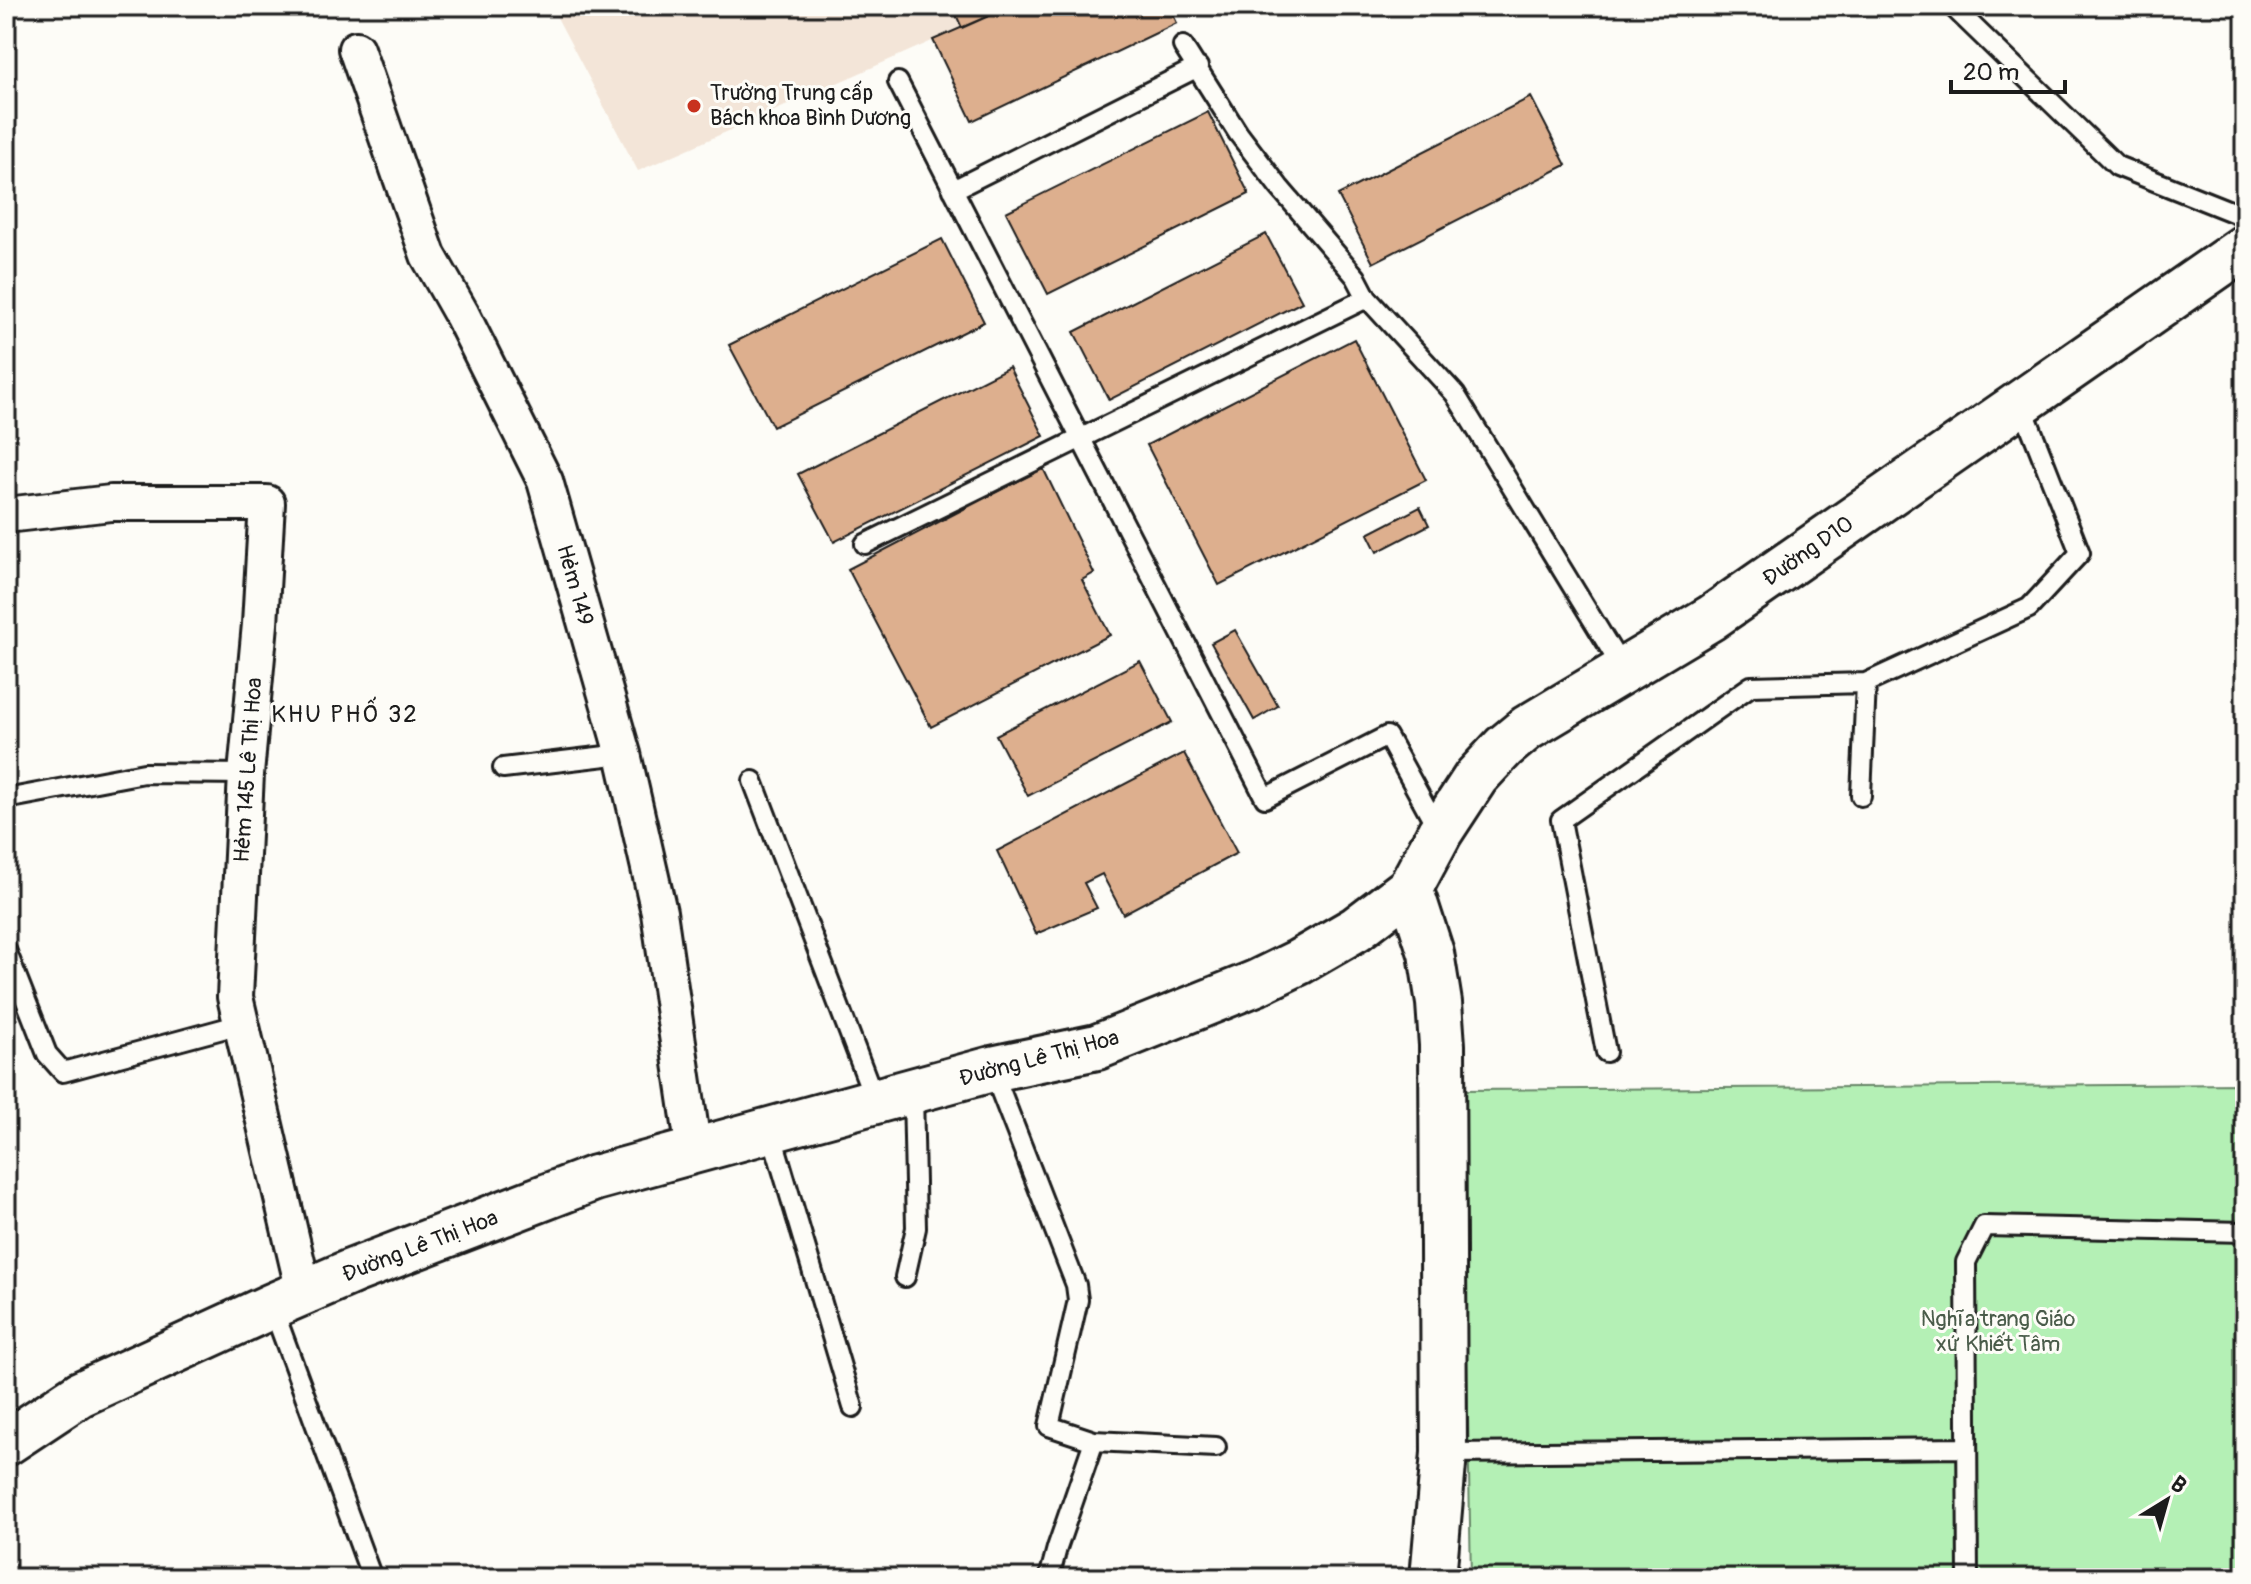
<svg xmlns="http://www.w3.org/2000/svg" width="2251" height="1584" viewBox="0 0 2251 1584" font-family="Pangolin,sans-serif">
	<rect width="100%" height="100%" fill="#fdfcf7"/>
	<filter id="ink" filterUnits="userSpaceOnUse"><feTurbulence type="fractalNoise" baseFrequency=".0125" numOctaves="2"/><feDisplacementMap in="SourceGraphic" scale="16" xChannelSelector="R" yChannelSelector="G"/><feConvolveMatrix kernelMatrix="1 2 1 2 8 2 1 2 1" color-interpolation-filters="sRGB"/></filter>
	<g filter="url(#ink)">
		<path fill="#f3e5d8" d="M551,6H1011L638,171Z"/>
		<path fill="#b4f0b5" stroke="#688668" stroke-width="2" d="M2245,1084V1578H1471L1462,1090Z"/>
		<path fill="#ddaf8e" stroke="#1c1c1c" stroke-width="2" d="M952,6H1011L962,28Z
			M1011,6H1169L1177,23L972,121L933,40Z
			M1531,97L1566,165L1373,263L1338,195Z
			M1208,112L1249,194L1048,294L1006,212Z
			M1266,234L1302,302L1109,400L1074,332Z
			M942,239L984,322L773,427L729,345Z
			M1354,339L1426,480L1219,585L1147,445Z
			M1009,367L1044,436L834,542L798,474Z
			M1043,468L1094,573L1082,580L1110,635L931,727L848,569Z
			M1420,507L1429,525L1377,552L1368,534Z
			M1235,630L1278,706L1254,720L1211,643Z
			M1140,661L1172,722L1028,796L996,735Z
			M1184,753L1237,853L1123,914L1102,874L1084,883L1097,908L1036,934L997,851Z"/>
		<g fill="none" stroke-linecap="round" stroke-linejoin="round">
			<g stroke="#1c1c1c" stroke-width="24">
				<path id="lane" d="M1952,6L2117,166L2245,217
					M1183,46L1238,133L1279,187L1356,277L1367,298L1455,394L1624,671
					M898,82L1265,798L1387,736L1439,831
					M953,190L1198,67
					M865,544L1367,298
					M503,768L623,754
					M753,781L876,1103
					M1861,796L1866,683L2029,608L2080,553L2021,403
					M6,799L144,773L246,774
					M6,950L47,1054L63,1072L241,1024
					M1606,1052L1561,820L1751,686L1866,683
					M992,1069L1076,1285L1078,1300L1049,1426L1094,1441
					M771,1132L853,1407
					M905,1277L916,1228L913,1093
					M272,1306L372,1578
					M1444,1453L1967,1448
					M1049,1578L1057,1548L1094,1441L1216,1447
					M1968,1578L1966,1262L1984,1226L2245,1232"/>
			</g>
			<g stroke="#1c1c1c" stroke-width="40">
				<path id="street" d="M356,49L428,255L462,315L545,481L623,754L659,912L694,1152
					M6,515L111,503H267L260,624L246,774L235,997L304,1292"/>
			</g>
			<g stroke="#1c1c1c" stroke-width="50">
				<path id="secondary" d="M1410,888L1431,953L1439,1003L1442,1045L1444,1453L1433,1578
					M6,1443L80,1394L272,1306L353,1271L595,1178L992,1069L1097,1047L1256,983L1299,962L1356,929L1410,888L1440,832L1476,777L1504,747L1527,728L1711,618L2245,247"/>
			</g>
			<use href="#lane" stroke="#fdfcf7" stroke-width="18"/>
			<use href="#street" stroke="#fdfcf7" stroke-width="34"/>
			<use href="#secondary" stroke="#fdfcf7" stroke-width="44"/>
		</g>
	</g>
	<circle fill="#c8321e" stroke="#fdfcf7" stroke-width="3" cx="694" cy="106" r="8"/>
	<g text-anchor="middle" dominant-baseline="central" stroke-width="6" stroke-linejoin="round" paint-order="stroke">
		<g font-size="22" fill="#1c1c1c" stroke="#fdfcf7" text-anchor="start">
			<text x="710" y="93">Trường Trung cấp<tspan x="710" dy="25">Bách khoa Bình Dương</tspan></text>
		</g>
		<g font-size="22" fill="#1c1c1c" stroke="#fdfcf7">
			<text transform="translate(1808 551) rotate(-35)">Đường D10</text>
			<text transform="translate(575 585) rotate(74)">Hẻm 149</text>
			<text transform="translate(248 770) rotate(-86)">Hẻm 145 Lê Thị Hoa</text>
			<text transform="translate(1039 1058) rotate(-15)">Đường Lê Thị Hoa</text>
			<text transform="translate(420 1246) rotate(-21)">Đường Lê Thị Hoa</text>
		</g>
		<g font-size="22" fill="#4a5c4a" stroke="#fdfcf7">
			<text x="1998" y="1319">Nghĩa trang Giáo<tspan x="1998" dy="25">xứ Khiết Tâm</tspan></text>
		</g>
		<g font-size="24" letter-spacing="2" fill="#1c1c1c" stroke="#fdfcf7">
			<text x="345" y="714">KHU PHỐ 32</text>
		</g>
	</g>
	<rect width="2251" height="1584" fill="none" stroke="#fdfcf7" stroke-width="32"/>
	<rect x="16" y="16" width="2219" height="1552" fill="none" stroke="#1c1c1c" stroke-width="3" filter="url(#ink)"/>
	<g transform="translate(2167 1500) rotate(37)" stroke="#fdfcf7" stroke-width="6" paint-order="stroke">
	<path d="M0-6L14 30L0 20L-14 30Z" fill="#1c1c1c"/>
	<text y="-12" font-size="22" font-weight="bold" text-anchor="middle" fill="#1c1c1c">B</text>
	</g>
	<path d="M1951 80v12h114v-12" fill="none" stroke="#1c1c1c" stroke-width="4"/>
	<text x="1963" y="80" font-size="24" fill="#1c1c1c" stroke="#fdfcf7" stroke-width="6" paint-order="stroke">20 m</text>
</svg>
